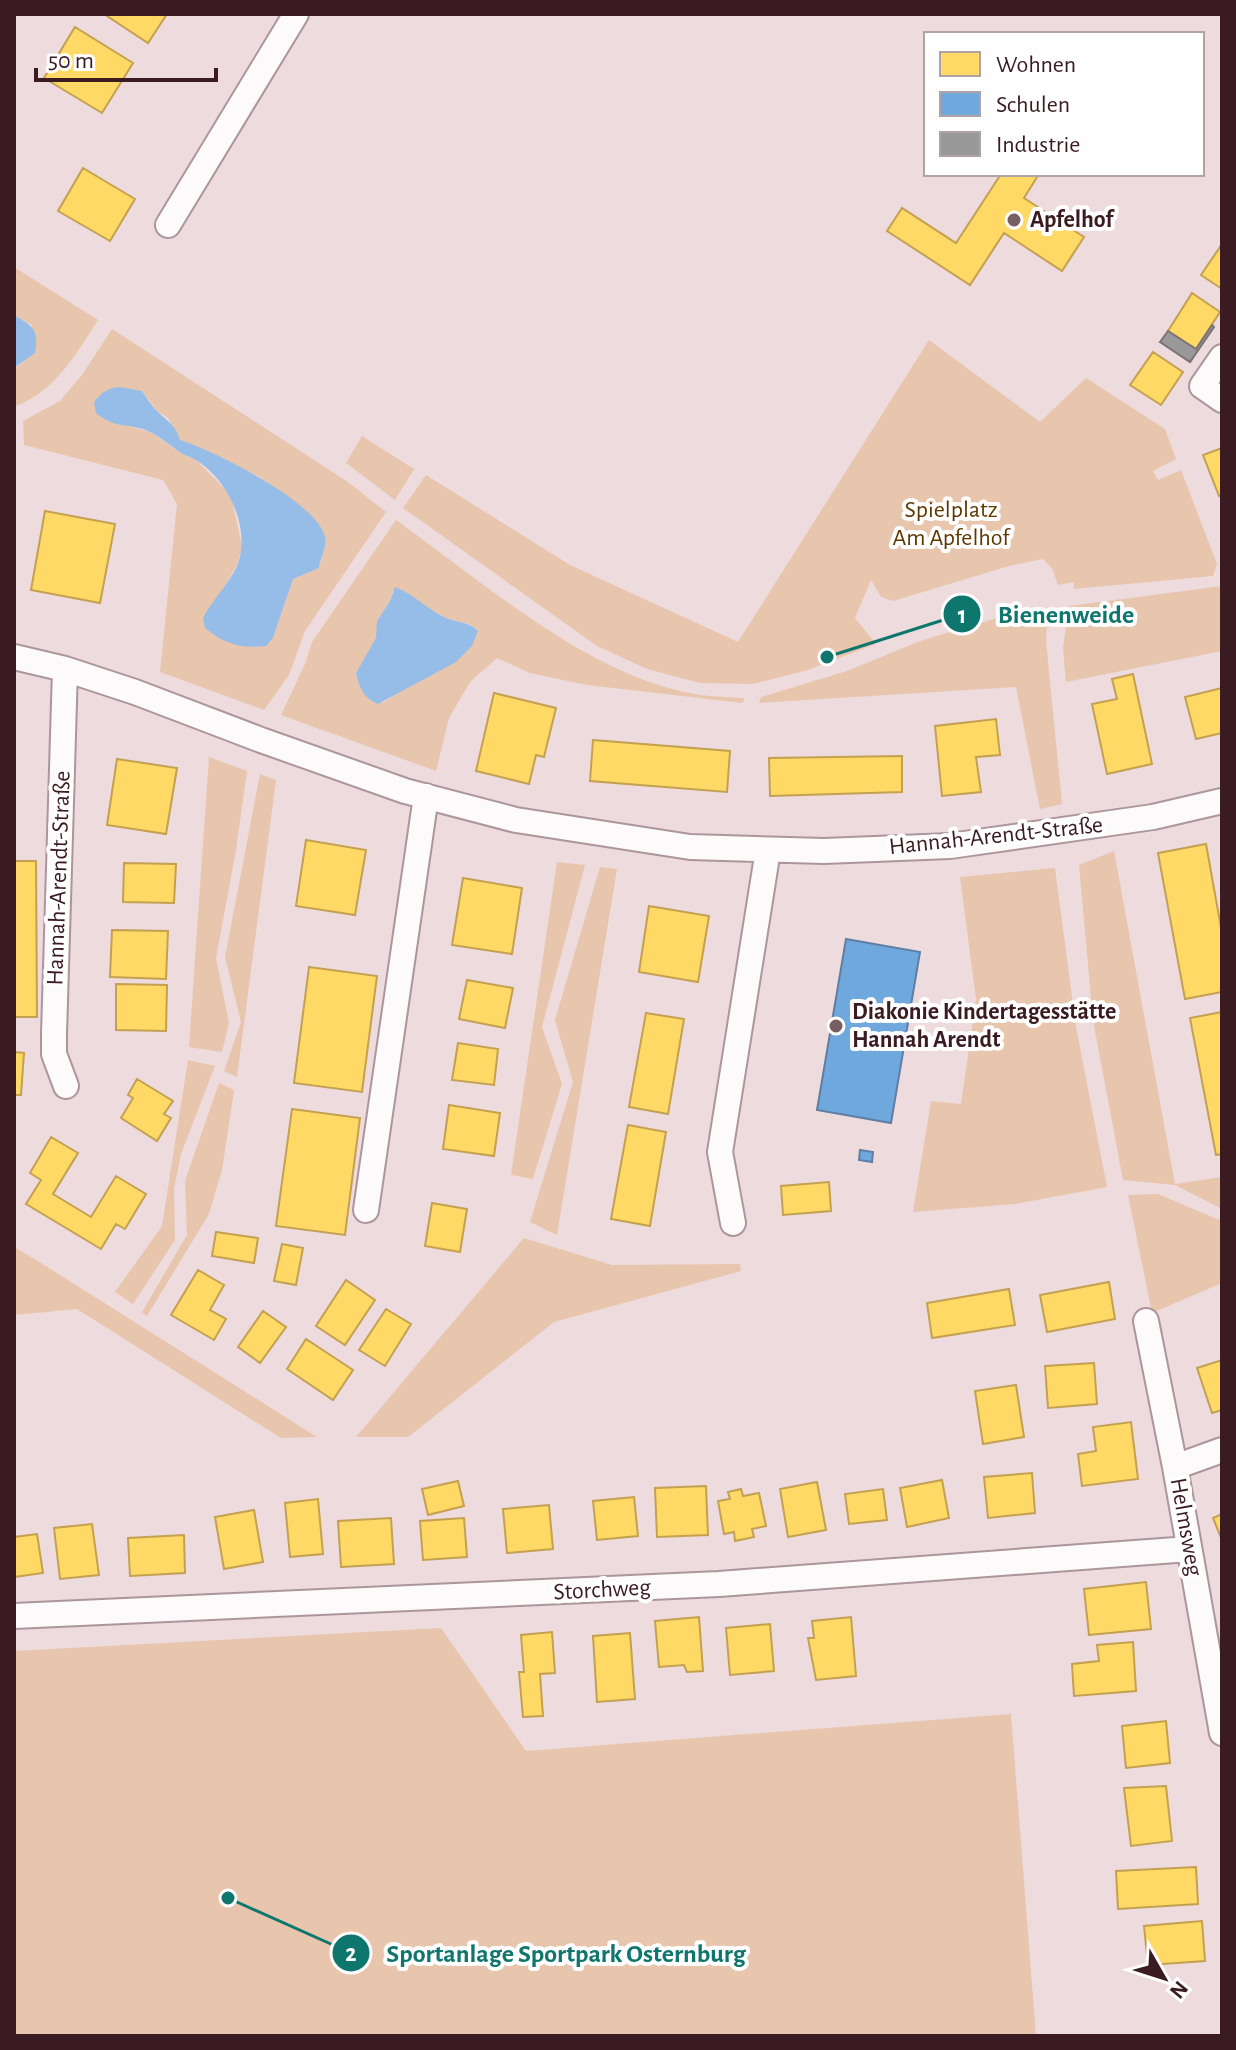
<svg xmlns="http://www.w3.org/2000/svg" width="1236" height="2050" viewBox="0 0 1236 2050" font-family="'Alegreya Sans',sans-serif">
	<rect width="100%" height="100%" fill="#eddbde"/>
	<path fill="#e8c6ad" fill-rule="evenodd" d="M14,267L98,320C75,355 56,391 14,407V368L23,363L32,325L14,315Z
		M112,329L348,482L386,512L305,631L289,675L264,710L160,672L177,504L163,480L24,445L23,421L60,401L82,375ZM132,390L142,391L157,411L168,418L180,440L260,477L313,518L325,546L319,568L293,579L273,638L221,593L238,563L242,546L231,495L194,458L184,455L152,433L126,425Z
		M929,340L1040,422L1086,378L1165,429L1176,459L1153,471L1158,480L1181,470L1217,564L1213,576L1074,589V582L1058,585L1052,568L1043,559L1009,566L893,601L881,597L871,580L855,618L876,644L808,670L753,684L700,683L647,669L597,646L403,508L426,475L570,565L738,642Z
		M362,436L414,469L395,500L346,463Z
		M396,520C483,582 589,676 695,694C711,697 728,697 744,698L743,703L587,685L530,673L497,658L470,682L449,718L436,771L281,715L305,664L312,642ZM393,591C413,595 426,609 444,617C456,623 469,620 478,631C469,658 450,664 427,676C412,684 397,694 382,703L361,689L356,673L377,638V621L390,601Z
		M1222,586V651L1066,682L1063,648L1069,606Z
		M1048,611L1046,640L1062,804L1040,809L1016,687L759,703L761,697L847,671L920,641L997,618Z
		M209,757L247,771L236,850L216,958L229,1023L222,1052L189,1047Z
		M260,774L276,780L237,1077L224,1071L241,1022L225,957Z
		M1114,851L1175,1184L1222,1177V1209L1175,1185L1123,1180L1093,1020L1079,865Z
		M557,862L585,865L542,1027L562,1084L533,1179L511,1175Z
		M600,867L617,869L557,1235L530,1222L573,1082L555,1020Z
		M1055,868L1076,1027L1107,1187L1015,1204L913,1212L931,1101L961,1104L976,999L960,877Z
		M188,1060L215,1066L181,1154L174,1189L175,1240L133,1304L115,1292L162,1226Z
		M219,1083L234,1090L222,1170L209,1214L147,1316L142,1312L187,1235L185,1181Z
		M1158,1194L1222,1221V1283L1152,1313L1128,1195Z
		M524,1238L612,1265L740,1264L741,1271L554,1322L408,1437H356Z
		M14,1247L33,1258L317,1437L281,1438L77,1309L14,1315Z
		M441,1628L526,1751L1011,1714L1036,2036H14V1651Z"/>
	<path fill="#96bde8" d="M14,315C33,326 39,329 35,353L14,368Z
		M120,387L142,391C146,397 150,403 154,408C165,420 175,423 180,440C211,449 321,504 325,538C327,548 320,558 319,568L293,579L273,638L266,646C240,649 225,644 205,628L203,618C213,599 228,585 237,566C252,529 228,478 194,459C189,456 183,455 178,451C170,445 161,438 152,433C131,422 116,430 96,413L94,402C102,392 108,388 120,387Z
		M395,587C412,593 427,609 444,617C456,623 469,621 478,631L472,646L456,662L378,704C364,699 359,687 356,673L376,638L377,621L390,601Z"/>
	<path fill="#ffd966" stroke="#c4a051" stroke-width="2" d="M104,14H167L148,43Z
		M75,27L133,63L102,113L44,78Z
		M83,168L135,199L110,241L58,211Z
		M1001,174H1039L1024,198L1084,237L1062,271L1004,233L970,285L887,231L902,208L956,243Z
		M1222,244V289L1201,275Z
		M1192,293L1220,312L1196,349L1168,331Z
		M1153,352L1183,372L1161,405L1130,385Z
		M1222,448V494L1219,496L1203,455Z
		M45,511L115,524L100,603L31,590Z
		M1133,674L1152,764L1107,774L1092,704L1117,699L1112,679Z
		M1222,688V733L1196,739L1185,697Z
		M494,693L556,708L544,757L536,755L529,784L476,771Z
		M996,719L1000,755L976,757L981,792L942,796L935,726Z
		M593,740L730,751L727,792L590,781Z
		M902,756V792L770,796L769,758Z
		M117,759L177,768L166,834L107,825Z
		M306,840L366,850L355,915L296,906Z
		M1206,844L1222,933V992L1185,999L1158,853Z
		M14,861H36L37,1017H14Z
		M124,863L176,864L174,903L123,902Z
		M463,878L522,888L512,954L452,945Z
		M649,906L709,916L698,982L639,972Z
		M112,930L168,931L166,979L110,977Z
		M309,967L377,976L362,1092L294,1083Z
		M467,980L513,988L505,1028L459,1019Z
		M116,984L167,985L166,1031L116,1030Z
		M1222,1012V1154L1216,1155L1190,1018Z
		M646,1013L684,1019L668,1114L629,1107Z
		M458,1043L498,1049L494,1085L452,1080Z
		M14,1052L24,1053L21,1095H14Z
		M137,1079L173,1101L164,1114L171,1118L157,1141L121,1118L133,1098L128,1095Z
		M449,1105L500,1113L494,1156L443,1149Z
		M292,1109L360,1118L345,1235L276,1226Z
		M628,1125L666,1132L650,1226L611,1219Z
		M51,1137L78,1153L53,1194L91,1217L116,1176L146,1194L125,1229L116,1224L101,1249L26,1204L41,1180L30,1173Z
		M829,1182L831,1211L783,1215L781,1186Z
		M432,1203L467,1209L460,1252L425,1246Z
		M216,1232L258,1238L254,1263L212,1256Z
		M282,1244L303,1248L296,1285L274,1281Z
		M198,1270L224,1285L210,1310L226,1319L214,1340L171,1315Z
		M346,1280L375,1300L345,1345L316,1326Z
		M1109,1282L1115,1319L1047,1332L1040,1295Z
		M1009,1289L1015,1325L932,1338L927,1303Z
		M386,1309L411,1324L385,1366L359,1350Z
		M263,1311L286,1327L260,1363L238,1347Z
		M306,1339L353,1370L333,1400L287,1369Z
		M1222,1360V1410L1212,1413L1197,1368Z
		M1094,1363L1097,1404L1048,1408L1045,1366Z
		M1016,1385L1024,1437L983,1444L975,1391Z
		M1131,1422L1138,1479L1082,1486L1078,1454L1096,1451L1093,1427Z
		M1032,1473L1035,1513L988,1518L984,1477Z
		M942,1480L949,1518L907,1527L900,1488Z
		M458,1481L464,1506L428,1515L422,1489Z
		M817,1482L826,1530L788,1537L780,1489Z
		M706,1486L708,1535L657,1537L655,1488Z
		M741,1489L743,1496L759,1493L766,1526L752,1529L754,1537L735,1541L734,1532L724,1534L718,1501L730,1499L728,1492Z
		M883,1489L887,1520L849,1524L845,1494Z
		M634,1497L638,1536L597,1540L593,1501Z
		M318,1499L323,1554L290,1557L285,1503Z
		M549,1505L553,1549L507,1553L503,1509Z
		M254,1510L263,1562L224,1569L215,1517Z
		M1222,1514V1540L1213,1518Z
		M391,1518L394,1564L341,1567L338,1521Z
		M464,1518L467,1557L423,1560L420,1521Z
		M92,1524L99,1575L60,1579L54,1528Z
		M37,1534L43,1573L14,1577V1537Z
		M184,1535L185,1573L130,1576L128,1538Z
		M1146,1582L1151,1629L1089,1635L1084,1589Z
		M699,1617L703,1671L687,1672L684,1665L659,1667L655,1621Z
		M851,1617L856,1676L816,1680L808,1638H814L812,1621Z
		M770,1624L774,1671L730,1675L726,1628Z
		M552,1632L555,1673L540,1674L543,1716L523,1717L519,1672H524L521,1635Z
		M630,1633L635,1699L597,1702L593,1636Z
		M1133,1642L1136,1691L1074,1696L1072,1664L1099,1661L1097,1645Z
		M1166,1721L1170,1763L1126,1768L1122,1726Z
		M1166,1786L1172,1841L1131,1846L1124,1788Z
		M1196,1867L1198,1904L1118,1909L1116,1871Z
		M1202,1921L1205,1961L1148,1965L1144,1926Z"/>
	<path fill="#6fa8dc" stroke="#5f7ea4" stroke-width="2" d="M846,939L920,952L891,1123L817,1110Z
		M860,1150L873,1152L872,1162L859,1160Z"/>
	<path fill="#999" stroke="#7c7375" stroke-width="2" d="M1212,325L1214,327L1190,362L1160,342L1168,331L1196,349Z"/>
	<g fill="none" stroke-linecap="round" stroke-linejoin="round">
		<g stroke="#ac969b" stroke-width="28">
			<path id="minor" d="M168,225L296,14
				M1222,357L1202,386L1222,400
				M14,657L65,669L135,692L261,740L405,791L516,820L690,847L824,851L950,846L1153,817L1222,801
				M65,669L54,1034V1054L66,1086
				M366,1210L426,796
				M733,1223L720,1152L768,850
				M1146,1321L1175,1467L1222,1733
				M1175,1467L1222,1450
				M14,1616L719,1584L1189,1549"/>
		</g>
		<use href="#minor" stroke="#fcfafa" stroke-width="24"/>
	</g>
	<g fill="#785e63" stroke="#fefefe" stroke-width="3">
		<circle cx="1014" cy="220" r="8"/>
		<circle cx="836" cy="1026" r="8"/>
	</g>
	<g text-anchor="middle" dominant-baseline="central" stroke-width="8" stroke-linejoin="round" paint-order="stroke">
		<g font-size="24" font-weight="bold" fill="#391b21" stroke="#fefefe" text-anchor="start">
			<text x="1030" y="220">Apfelhof</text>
			<text x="852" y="1012">Diakonie Kindertagesstätte<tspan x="852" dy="28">Hannah Arendt</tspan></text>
		</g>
		<g font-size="24" fill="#5f3800" stroke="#fefefe">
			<text x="951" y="510">Spielplatz<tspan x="951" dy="28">Am Apfelhof</tspan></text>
		</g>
		<g font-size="24" fill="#391b21" stroke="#fefefe">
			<text transform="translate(996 836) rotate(-6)">Hannah-Arendt-Straße</text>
			<text transform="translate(59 878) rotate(-88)">Hannah-Arendt-Straße</text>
			<text transform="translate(1186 1527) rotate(80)">Helmsweg</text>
			<text transform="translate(602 1590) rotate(-3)">Storchweg</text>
		</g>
	</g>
	<path fill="none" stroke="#0f766e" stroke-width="3" d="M827 657L962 614M228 1898L351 1953"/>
	<g fill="#0f766e" stroke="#fefefe" stroke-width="3">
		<circle cx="827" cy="657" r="8"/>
		<circle cx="228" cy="1898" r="8"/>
		<circle cx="962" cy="614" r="20"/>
		<circle cx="351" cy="1953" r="20"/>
	</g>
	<g font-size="24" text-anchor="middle" font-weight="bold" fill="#fff">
		<text x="962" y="623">1</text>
		<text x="351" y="1961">2</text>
	</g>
	<g font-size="26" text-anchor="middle" font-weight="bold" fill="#0f766e" stroke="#fefefe" stroke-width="8" stroke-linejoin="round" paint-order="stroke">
		<text x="1066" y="623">Bienenweide</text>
		<text x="566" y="1962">Sportanlage Sportpark Osternburg</text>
	</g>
	<rect width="1236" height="2050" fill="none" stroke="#391b21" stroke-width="32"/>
	<rect x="924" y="32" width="280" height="144" fill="#fefefe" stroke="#afa3a6" stroke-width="2"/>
	<rect x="940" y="52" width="40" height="24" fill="#ffd966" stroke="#afa3a6" stroke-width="2"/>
	<text x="996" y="72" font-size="24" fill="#391b21">Wohnen</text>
	<rect x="940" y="92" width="40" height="24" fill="#6fa8dc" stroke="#afa3a6" stroke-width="2"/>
	<text x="996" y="112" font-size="24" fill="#391b21">Schulen</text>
	<rect x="940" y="132" width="40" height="24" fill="#999999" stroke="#afa3a6" stroke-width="2"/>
	<text x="996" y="152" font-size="24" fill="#391b21">Industrie</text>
	<g transform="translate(1164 1978) rotate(129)" stroke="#fefefe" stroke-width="6" paint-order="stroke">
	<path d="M0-6L14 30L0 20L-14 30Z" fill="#391b21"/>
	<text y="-12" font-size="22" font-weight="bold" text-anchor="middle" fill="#391b21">N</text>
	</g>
	<path d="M36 68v12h180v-12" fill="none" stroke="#391b21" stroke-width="4"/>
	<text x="48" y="68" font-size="24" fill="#391b21" stroke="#fefefe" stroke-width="6" paint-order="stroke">50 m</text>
</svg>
